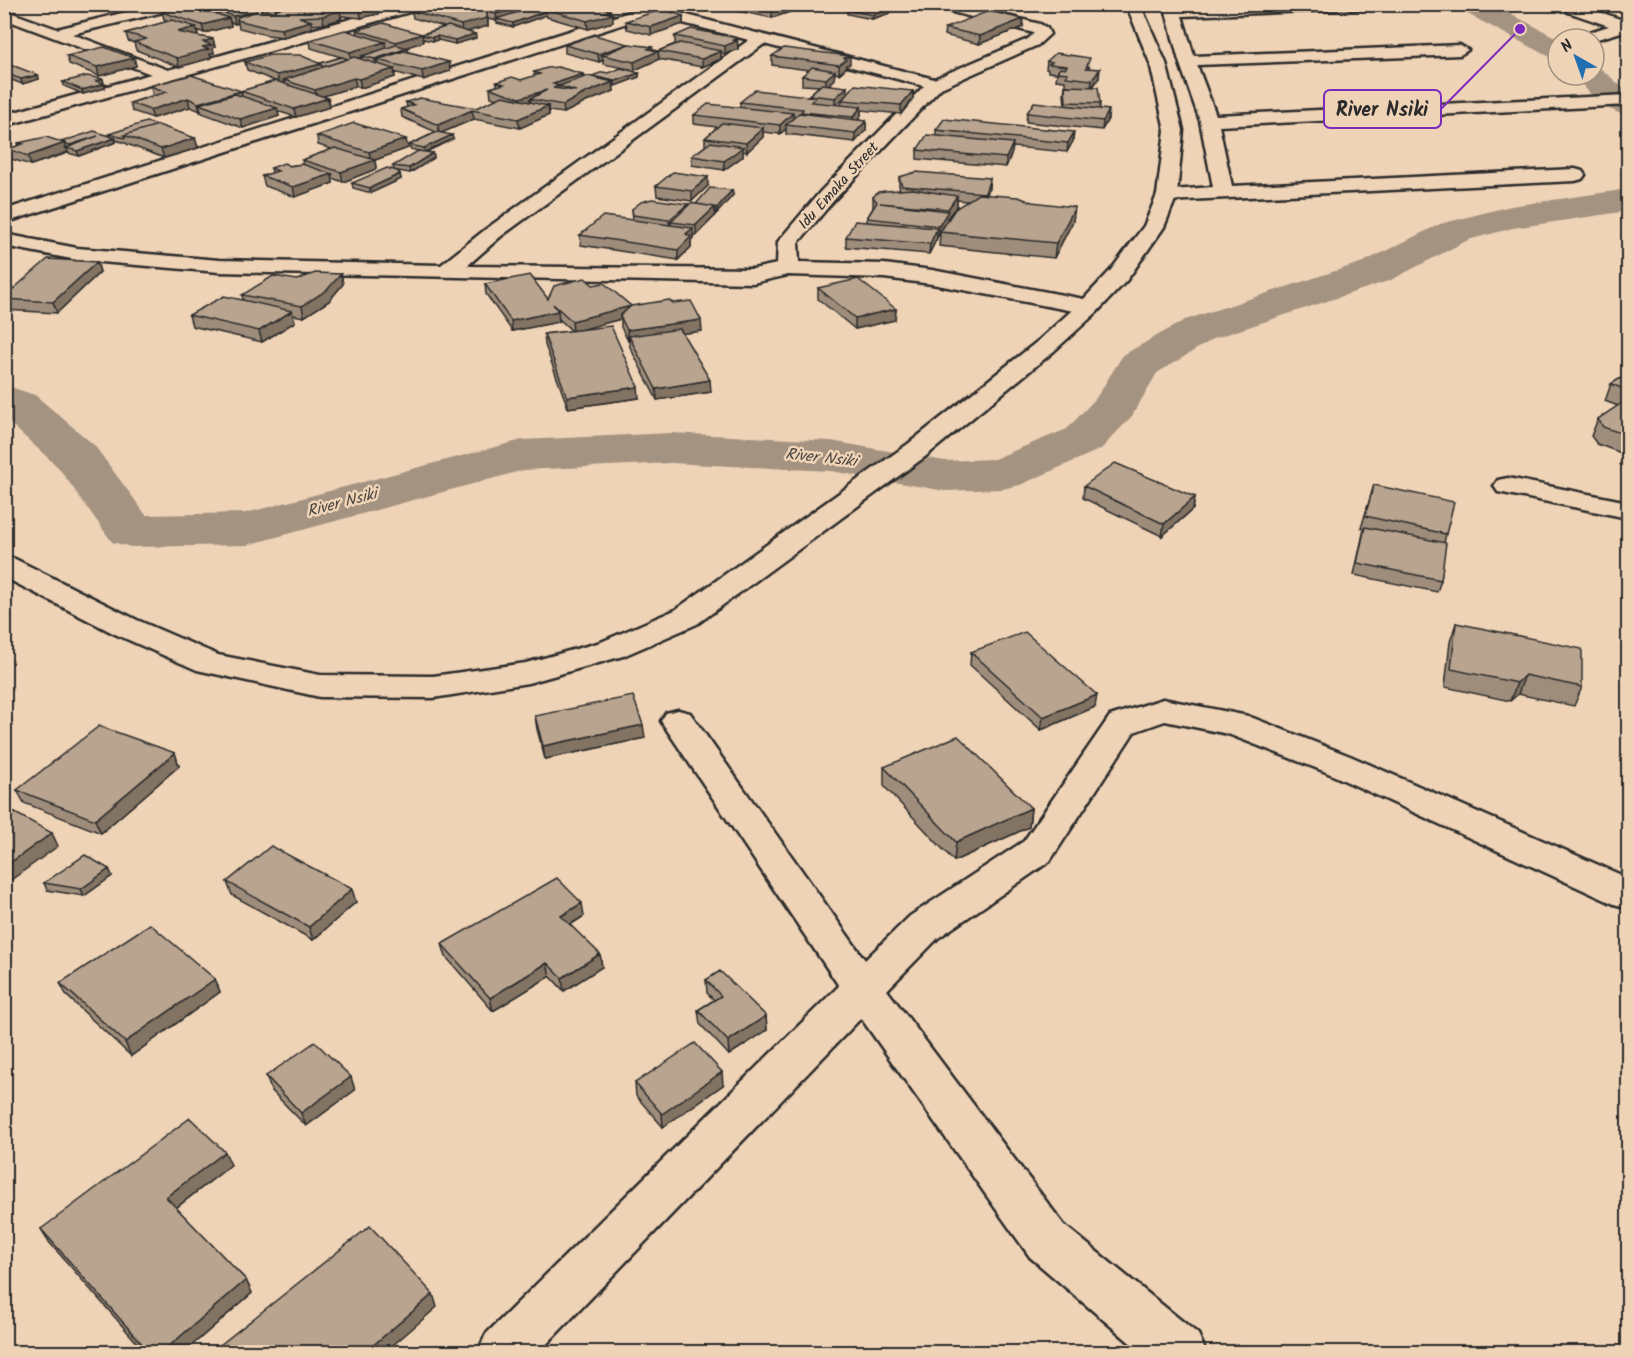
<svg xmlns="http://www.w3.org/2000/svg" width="1633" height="1357" viewBox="0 0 1633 1357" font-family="Kalam,sans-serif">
	<rect width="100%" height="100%" fill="#efd3b6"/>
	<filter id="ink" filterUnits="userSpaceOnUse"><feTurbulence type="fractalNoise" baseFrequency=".0167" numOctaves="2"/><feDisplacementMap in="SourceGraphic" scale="12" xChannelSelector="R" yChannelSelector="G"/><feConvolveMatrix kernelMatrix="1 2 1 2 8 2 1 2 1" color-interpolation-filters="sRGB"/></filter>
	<g filter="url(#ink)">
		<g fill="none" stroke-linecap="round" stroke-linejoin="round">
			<path fill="#a49381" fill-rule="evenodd" d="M1457,4H1492L1559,39L1558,59L1548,56L1460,10Z
				M1594,67L1601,69L1628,92V116C1607,111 1587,93 1575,75H1594Z
				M1628,189V211L1513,228L1468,240L1391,280L1215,338L1157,373L1132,416L1101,449L1020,485L1002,489L945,491L831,471L671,463L524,470L247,545L131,547L112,542L58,467L4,418V385L35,395L94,445L146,515L246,513L522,440L671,433L831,441L945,461L994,459L1067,429L1096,398L1123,355L1185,320L1363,262L1440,224L1511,206Z"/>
			<g stroke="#2b2b2b" stroke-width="5">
				<path id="minor" d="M159,4H186L184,7L72,34L168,70L404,4H429L427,7L4,126V115L151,74L4,19V10L57,29Z
					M634,4L652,6L934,79L1028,39L1034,33L933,7L931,4H959L1040,24L1047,28L1050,34L1038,45L941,88L834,200L798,243L799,262L884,264L932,270L1089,300L1097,302L1100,307L1097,312L1089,314L932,284L884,278L788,275L753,283L219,272L77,260L4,246V234L77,248L219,260L441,265L486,229L749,40L652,15L4,223V210L636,10L633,7ZM764,44L924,86L820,192L781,238L778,242L777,264L753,269L467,266L500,237Z
					M1164,4H1178L1179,7L1257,4H1394L1387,8L1182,16L1194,56L1460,45L1468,50L1460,55L1197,65L1216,115L1628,95V105L1219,126L1232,186L1575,169L1582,171L1585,175L1582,179L1575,181L1167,201L1160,199L1157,195L1160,191L1213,187L1200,121L1179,61Z
					M1563,4H1578L1628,22V30L1594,40L1582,39L1583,34L1609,26L1568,12Z
					M1508,478L1628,502V518L1498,492L1494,486L1498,480Z
					M1163,699L1248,716L1350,756L1628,878V908L1614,904L1326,772L1228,734L1165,721L1134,732L1050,861L938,938L887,990L1064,1225L1198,1334L1206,1352H1141L1030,1257L861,1018L539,1352H478L486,1334L839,986L661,721L666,713L678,710L690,713L865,960L910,916L1024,841L1110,716Z"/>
			</g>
			<g stroke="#2b2b2b" stroke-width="5">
				<path id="major" d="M1126,4H1140L1166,63L1183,130L1177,195L1164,227L1127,280L1097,312L1054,351L926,456L697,624L623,656L528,683L433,698L320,697L197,670L115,634L4,577V556L15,559L137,620L218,655L320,675L433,676L526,663L601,642L675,610L908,444L1038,341L1081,302L1111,270L1144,226L1157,195L1165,130L1150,63Z"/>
			</g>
			<use href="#minor" fill="#efd3b6" fill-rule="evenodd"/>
			<use href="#major" fill="#efd3b6" fill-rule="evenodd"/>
		</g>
		<path fill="#9f8d7b" stroke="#2b2b2b" stroke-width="1.5" fill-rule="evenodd" d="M195,4H380L381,5L382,13L361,18L342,16L341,19L324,24L311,25L312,28L283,37L267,35L239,28L238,23L235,24L230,22L231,26L204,33L197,30L198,35L195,36L213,39L215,47L213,48L214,53L210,54L211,58L179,67L136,50L134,43L128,41L126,33L169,21L164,19L162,12L195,8Z
			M433,4H576L611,13L613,22L588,29L547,17L546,15L513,27L497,23L496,21L488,19V26L466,32L475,34L476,38L455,44L438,40L433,41L423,39V42L405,47L409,52L449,62L450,71L423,80L394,72L395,77L361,88L356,86L323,96L328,98L330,107L296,117L277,111L279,116L243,128L202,113L201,111L190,107L153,118L132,111L130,103L154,95H153L150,86L241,91L275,81L247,70L245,62L321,63L341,57L311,48L310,40L358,34L357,30L422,34L444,27L413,18L412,11Z
			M713,4H796V10L772,18L713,6Z
			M1021,4H1067L1051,10Z
			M890,9V13L872,19L847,14V10Z
			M683,16V24L651,35L627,29L626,21Z
			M1023,19V27L979,44L944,35L945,28Z
			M675,36L737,38L738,49L725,54L721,53V59L702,67L659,59L658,51L675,44Z
			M628,44V45L652,47L653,50L658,51L659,59L635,70L603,64V60L599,62L565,53V45Z
			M67,56L134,58L136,66L99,76L69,64Z
			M772,56L850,64L846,65V68L839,74L835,73L834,79L829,84L847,94L913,91V99L901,114L861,110V116L857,120L866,121V130L855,142L786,134V129L780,134L763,132V137L747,152L743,151V156L724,170L692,165V156L705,146V138L717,127L694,124V115L740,107V102L809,96V95L819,86L802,85V76L809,70L772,65ZM842,100L841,105L837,104Z
			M1047,61L1089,66V68L1099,78L1093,87L1100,103V109L1108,119L1102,130L1026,122L1027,113L1065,105L1064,94L1065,86H1069L1065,85V81L1056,80L1057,73L1048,72V70L1046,69Z
			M4,63L10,65L11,67L38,75L39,79L22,84L4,77Z
			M534,72L583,74V78L592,77V76L608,73H639V77L615,86L613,85L614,91L586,102L564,113L549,111V115L520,128L474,119L441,133L453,139L426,152L433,153L434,158L410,173L398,171L400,174L401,179L371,193L353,188L352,183L394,170L393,166L422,152L410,149L409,145L436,132L402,117L401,109L407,107L406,102L476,108L497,99L491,97L490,88L497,86V82L521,80L535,76Z
			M103,79L104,84H103L105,88L83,94L64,86L63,82Z
			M936,130L1073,141L1067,152L1013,147L1012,152L1006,167L917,159V150L936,136Z
			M109,134L195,138L198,148L164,158L127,144L126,143L115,140L116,142L79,156L68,153L31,165L11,159L8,149L19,146L18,143L61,142L110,136Z
			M317,136L408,148L375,160L376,169L343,182L332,178L333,183L295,197L265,186L262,176L272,173L271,168L303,164L302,160L332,149L318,145Z
			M899,177L989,188L987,195L1073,221L1054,258L939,246L940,233L939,236H937V238L929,254L846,247V237L867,222V218L873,208V197L900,190L899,186ZM957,200L967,201L947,220V218L957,206Z
			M656,186H708L692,201L657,196Z
			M732,190L733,195L717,213L715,212V216L696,235H693V238L691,240V247L678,260L581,245L580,235L633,220L632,209L688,206L696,204Z
			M97,262L100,272L57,313L5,310L4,307V297Z
			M341,274L343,284L329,301L304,317L293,315L295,322L262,342L192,326L189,315L243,300L242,295L297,280Z
			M485,284L548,299L593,285L631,306L702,331L682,333L711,392L657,400L630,347L629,341H628L621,327V319L581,329L639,398L568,408L545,345L544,334L572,331L559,319V322L512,331L486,294Z
			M818,288L896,309L895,320L855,329L818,299Z
			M1629,373V468L1620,464L1624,454L1597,444L1591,436L1598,419L1618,406L1605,401L1611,384Z
			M1374,485L1446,534L1444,543L1441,580L1437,592L1354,575L1364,529L1361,528Z
			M1084,486L1195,497L1193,509L1162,536L1083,498Z
			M1456,623L1582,687L1574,706L1518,694L1510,701L1445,687L1450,642Z
			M971,652L1095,707L1041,730L970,665Z
			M535,716L645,738L545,759L537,729Z
			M175,753L179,766L101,833L24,803L17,790Z
			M884,767L1031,808L1029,827L954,861L884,786Z
			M109,869L112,876L84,896L47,890L44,883Z
			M227,882L356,902L313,940L232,895Z
			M584,916L570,925L600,954L602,967L564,991L550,976L493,1011L446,957L442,944Z
			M215,979L220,992L131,1056L67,996L60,983Z
			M706,980L766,1016L767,1030L729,1055L700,1024L698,1010L714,1000L707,993Z
			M266,1076L355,1090L306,1126L271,1090Z
			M635,1083L723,1085L663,1127L636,1096Z
			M231,1165L176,1208L246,1280L252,1293L183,1353H146L49,1242L41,1229Z"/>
		<path fill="#827364" stroke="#2b2b2b" stroke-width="1.5" d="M284,4H306L276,14L275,7Z
			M533,4H557L533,12Z
			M789,4H796V10L772,18V10Z
			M1052,4H1067L1051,10Z
			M381,5L382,13L361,18L360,10Z
			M523,6L524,13L497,20L496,14Z
			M267,7L269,15L260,9Z
			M340,8L341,19L324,24L322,16Z
			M890,9V13L872,19L873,15Z
			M610,10L611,14H613V22L588,29L587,21L605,12Z
			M257,11L237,20L238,23L235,24L233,16Z
			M546,11V15L513,27V23Z
			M487,12L488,26L462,33L461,25Z
			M683,16V24L651,35V27Z
			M229,18L231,26L204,33L202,25Z
			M1023,19V27L979,44L980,36Z
			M311,21L312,28L283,37L281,29Z
			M196,27L198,35L179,40L177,32Z
			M422,34L423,42L398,50L396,42Z
			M475,34L476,38L455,44V40Z
			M437,36L438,40L433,41L432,37Z
			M737,38L738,49L725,54V46L733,40Z
			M213,39L215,47L213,48L214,53L210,54L211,58L179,67L177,58L203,42Z
			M385,42L386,50L362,56L363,57L351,60L350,52Z
			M628,44V52L602,55L603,60L599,62L598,54Z
			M652,47L653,53L658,51L659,59L635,70L634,62L648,49Z
			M408,48L409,56L377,60L378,67H376L375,59Z
			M721,51V59L702,67V59Z
			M850,56V64L846,65V68L839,74V65L844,58Z
			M134,58L136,66L99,76L97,67Z
			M449,62L450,71L423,80L422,71Z
			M321,64L323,72L284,80L285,82L279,83L277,75Z
			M394,69L395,77L361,88L359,79Z
			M1100,69L1099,78L1091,88L1092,80Z
			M835,71L834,79L826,87V79Z
			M639,73V77L615,86V81Z
			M583,74V83L559,86L560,95L553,84Z
			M38,75L39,79L22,84L21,79Z
			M354,78L356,86L317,98L315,90Z
			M103,79L104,84L97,85L96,81Z
			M613,82L614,91L586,102L564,113L563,105L585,93Z
			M104,84L105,88L83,94L82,90Z
			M847,87V95L835,106V98Z
			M547,90L530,99L531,104L521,107L520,98Z
			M241,91L243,100L199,104L201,111L200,112L198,103Z
			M913,91V99L901,114V105Z
			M188,98L190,107L153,118L150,110Z
			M328,98L330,107L296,117L294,109Z
			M548,106L549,115L520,128L518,119Z
			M861,107V116L853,126V117Z
			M277,108L279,116L243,128L240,119Z
			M472,110L474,119L439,134L438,125Z
			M1109,110L1108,119L1102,130L1103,121Z
			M793,113V122L786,125V129L780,134V125Z
			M866,121V130L855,142V133Z
			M763,128V137L747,152L746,143Z
			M1074,132L1073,141L1067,152L1068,143Z
			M452,135L453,139L425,152L424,148Z
			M115,138L116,142L79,156L77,151Z
			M195,138L198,148L164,158L161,149Z
			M406,139L408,148L375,160L376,169L343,182L341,172L371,161L369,152Z
			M65,143L68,152L31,165L28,156Z
			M1013,143L1012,152L1006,167V158Z
			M743,147V156L724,170V161Z
			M433,153L434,158L410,173L409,168Z
			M9,160L12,169L4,172V162Z
			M332,174L333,183L295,197L293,187Z
			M400,174L401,179L371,193L370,188Z
			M708,177V186L692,201V191Z
			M990,178L989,188L984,202L985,193Z
			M732,190L733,195L717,213V208Z
			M957,196V206L947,218V221L940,232L939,236V226L947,212L948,209Z
			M688,204V213L671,222V229L670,230L669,220Z
			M715,207V216L696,235V225Z
			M1075,207L1073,221L1054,258L1056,243Z
			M693,228V238L691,240V247L678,260V250L686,234Z
			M937,228V238L929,254L930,244Z
			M97,262L100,272L57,313L53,302Z
			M341,274L343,284L329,301L304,317L302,306Z
			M631,306L620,316L621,319L573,332L572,321Z
			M896,309L895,320L855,329V318Z
			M292,311L295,322L262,342L259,331Z
			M558,311L559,322L512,331L511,321Z
			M701,320L702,331L631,340L629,336V341H628L627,330Z
			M710,380L711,392L657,400L656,389Z
			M638,387L639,398L568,408L567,397Z
			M1195,497L1193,509L1162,536L1164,524Z
			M1525,675L1518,694L1510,701L1517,683Z
			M1097,695L1095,707L1041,730L1043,717Z
			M643,725L645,738L545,759L543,746Z
			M175,753L179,766L101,833L95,820Z
			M1031,808L1029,827L954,861L956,842Z
			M52,833L58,846L4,885V867Z
			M109,869L112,876L84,896L81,889Z
			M352,889L356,902L313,940L309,927Z
			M582,903L584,916L563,929L561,916Z
			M600,954L602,967L564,991L562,978Z
			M547,963L550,976L493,1011L490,998Z
			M215,979L220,992L131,1056L125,1042Z
			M766,1016L767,1030L729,1055L728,1041Z
			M722,1072L723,1085L663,1127L662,1114Z
			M351,1077L355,1090L306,1126L301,1113Z
			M225,1152L231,1165L173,1210L166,1197Z
			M246,1280L252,1293L183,1353H161Z
			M433,1294L437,1307L384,1353H364Z"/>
		<path fill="#b9a48f" stroke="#2b2b2b" stroke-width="1.5" d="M199,4H260L267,7L260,9L262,11H276L277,9L294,4L381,5L360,10L340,8V11L322,16L299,17L311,21L281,29L265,27L237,20L238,17L257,11L233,16Z
			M267,4H284L275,7Z
			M433,4H519L523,6L496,14L487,12V18L461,25L412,11Z
			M545,4H563L546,9V11L513,23L496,19Z
			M563,4H576L590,8L597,6L610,10L605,12L613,14L587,21L546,9Z
			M744,4H789L772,10Z
			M862,4H869L890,9L873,15L847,10Z
			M189,5L229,18L202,25L162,12Z
			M663,9L683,16L651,27L626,21Z
			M989,11L1023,19L980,36L945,28Z
			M172,20L196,27L177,32L213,39L203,42L212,45L202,47L209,49L177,58L134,42L147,39L126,33Z
			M383,23L422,34L396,42L357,30Z
			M448,26L475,34L455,40L437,36L432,37L421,35Z
			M691,29L737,38L733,40L737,41L725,46L675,36Z
			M345,30L385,42L350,52L310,40Z
			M594,35L628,44L598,54L565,45Z
			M680,43L721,51L702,59L658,51Z
			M629,44L652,47L648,49L658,51L634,62L602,55Z
			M396,45L408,48L375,59L362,56Z
			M104,47L134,58L97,67L67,56Z
			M784,48L850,56L844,58L846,60L839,65L772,56Z
			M404,51L449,62L422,71L377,60Z
			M1056,53L1090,58L1086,68L1100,69L1092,80L1066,77L1068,73L1057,72L1060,68L1065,69L1067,66L1049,64L1052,62L1047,61Z
			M270,55H300L321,64L277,75L245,62Z
			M342,57L348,59L322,67L321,63Z
			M354,57L394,69L359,79L354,78L315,90L284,80Z
			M14,66L38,75L21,79L4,73V68Z
			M558,67L583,74L553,84L559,86L553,88L576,91L559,86L588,76L613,82L585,93L563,105L530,99L547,90L520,98L490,88L504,84L497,82L512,77L521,80L540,74L534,72L547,68Z
			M812,67L835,71L826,79L802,76Z
			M621,68L639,73L615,81L592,76L603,72L608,73Z
			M191,75L241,91L276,81L328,98L294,109L241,91L198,103L188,98L150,110L130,103L167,92L150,86Z
			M87,76L103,79L96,81L104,84L82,90L63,82Z
			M822,84L847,87L835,98L809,95Z
			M855,85L913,91L901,105L842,100Z
			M1065,86L1098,87L1100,103L1066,102Z
			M755,90L816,97L811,102L861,107L853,117L801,112L803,109L740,102Z
			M235,94L277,108L240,119L199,104Z
			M503,96L548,106L518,119L472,110L438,125L401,109L414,105L406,102L420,98L476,108Z
			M1034,102L1109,110L1103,121L1027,113Z
			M708,104L793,113L780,125L694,115Z
			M799,113L866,121L855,133L786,125Z
			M944,119L1074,132L1068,143L936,130Z
			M146,122L158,125L124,135L125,138L109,134Z
			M354,123L406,139L369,152L317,136Z
			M722,123L763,128L746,143L705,138Z
			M158,125L195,138L161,149L124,135Z
			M94,131L115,138L77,151L66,148L98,136L70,145L61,142Z
			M437,132L452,135L424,148L409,145Z
			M927,135L1013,143L1006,158L917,150Z
			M46,137L65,143L28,156L8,149L23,144L18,143Z
			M711,142L743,147L724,161L692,156Z
			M335,148L375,160L341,172L302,160Z
			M418,151L433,153L409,168L393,166Z
			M284,163L290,166L302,164L332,174L293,187L262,176L278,171L271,168Z
			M387,168L397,171L400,174L370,188L352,183Z
			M673,172L708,177L692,191L656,186Z
			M916,172L990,178L985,193L902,186L899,177Z
			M710,188L732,190L717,208L714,207H715L696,204Z
			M913,189L957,196L948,209L880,203L948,211L939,226L867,218L877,202L873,197L878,192L885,191Z
			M978,194L1018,197L1032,202L1075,207L1056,243L940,232L955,209Z
			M652,199L688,204L669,220L633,215L632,209L641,202Z
			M691,203L715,207L696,225L671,222Z
			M603,216L693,228L686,234L691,237L678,250L580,235Z
			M855,221L937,228L930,244L846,237Z
			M48,259L97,262L53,302L4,299V297Z
			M315,273L341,274L327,290L302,306L242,295L273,276L297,280Z
			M530,275L548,299L554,286L585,278L593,285L604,283L631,306L572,321L553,304L558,311L511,321L485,284Z
			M858,279L896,309L855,318L818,288Z
			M224,296L292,311L259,331L189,315Z
			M669,300L673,303L691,301L701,320L627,330L620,316L631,306Z
			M611,326L638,387L567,397L544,334Z
			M680,329L710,380L656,389L629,336Z
			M1629,373V391L1611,384Z
			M1625,401L1629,402V436L1603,427L1598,419Z
			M1115,463L1195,497L1164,524L1084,486Z
			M1374,485L1454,502L1446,534L1365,516Z
			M1365,527L1446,543L1441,580L1357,563Z
			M1456,623L1582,649V687L1525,675L1517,683L1451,669Z
			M1025,632L1097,695L1043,717L971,652Z
			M633,696L643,725L543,746L535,716Z
			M99,726L175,753L95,820L17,790Z
			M958,736L1031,808L956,842L884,767Z
			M4,807L52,833L4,867Z
			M271,846L352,889L309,927L227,882Z
			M85,855L109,869L81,889L44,883Z
			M557,878L582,903L561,916L600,954L562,978L547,963L490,998L442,944Z
			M150,924L215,979L125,1042L60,983Z
			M720,971L766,1016L728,1041L698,1010L721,996L706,980Z
			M315,1042L351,1077L301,1113L266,1076Z
			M695,1043L722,1072L662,1114L635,1083Z
			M190,1118L225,1152L166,1197L246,1280L161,1353H150L41,1229Z
			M370,1226L433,1294L364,1353H210Z"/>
	</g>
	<g text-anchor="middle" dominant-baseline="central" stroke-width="5" stroke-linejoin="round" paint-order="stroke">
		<g font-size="15" fill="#2b2b2b" stroke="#efd3b6">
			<text transform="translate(839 186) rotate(-48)">Idu Emaka Street</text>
		</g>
		<g font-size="16" font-style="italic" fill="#494540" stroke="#efd3b6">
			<text transform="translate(821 458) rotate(6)">River Nsiki</text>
			<text transform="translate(342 503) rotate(-15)">River Nsiki</text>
		</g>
	</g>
	<path fill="none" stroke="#7b2cbf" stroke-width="2" d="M1520 29L1441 109"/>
	<circle fill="#7b2cbf" stroke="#efd3b6" stroke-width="2" cx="1520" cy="29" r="6"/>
	<rect fill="#efd3b6" stroke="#7b2cbf" stroke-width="2" x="1324" y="90" width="117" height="38" rx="6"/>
	<g font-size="20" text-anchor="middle" font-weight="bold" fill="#2b2b2b">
		<text x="1382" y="116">River Nsiki</text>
	</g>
	<rect width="1633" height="1357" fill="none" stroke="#efd3b6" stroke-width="24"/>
	<rect x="12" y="12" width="1609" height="1333" fill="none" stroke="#2b2b2b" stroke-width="2" filter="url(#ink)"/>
	<g transform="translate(1576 57) rotate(320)"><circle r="28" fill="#efd3b6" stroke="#a1907e" stroke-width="1.5"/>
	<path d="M0-4.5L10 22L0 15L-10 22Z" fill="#1f6fb2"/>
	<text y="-9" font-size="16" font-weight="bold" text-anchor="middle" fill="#2b2b2b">N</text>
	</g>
</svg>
